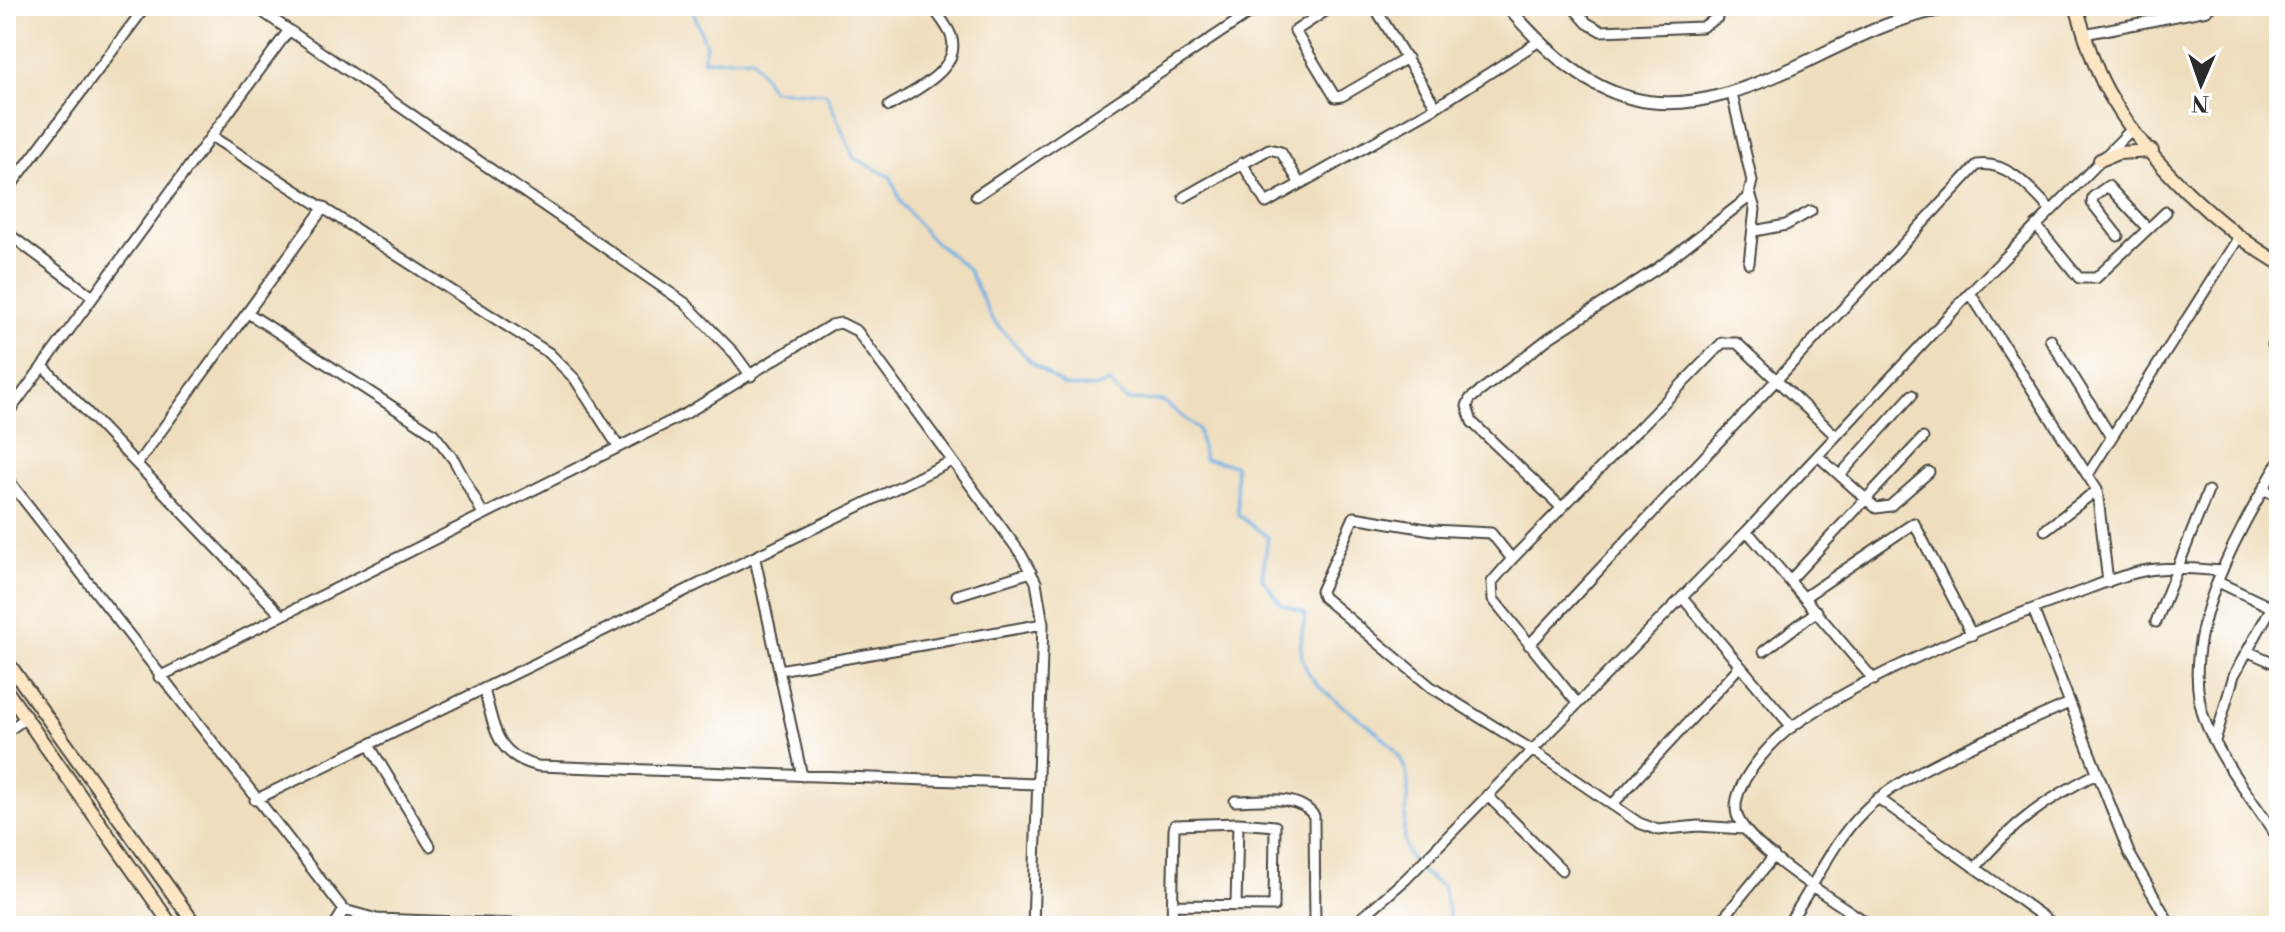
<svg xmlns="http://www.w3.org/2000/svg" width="2285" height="932" viewBox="0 0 2285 932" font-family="'Libre Bodoni',serif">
	<rect width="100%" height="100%" fill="#fff"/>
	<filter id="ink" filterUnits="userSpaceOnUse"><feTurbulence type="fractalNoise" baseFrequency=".0125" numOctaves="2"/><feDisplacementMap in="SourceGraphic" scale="16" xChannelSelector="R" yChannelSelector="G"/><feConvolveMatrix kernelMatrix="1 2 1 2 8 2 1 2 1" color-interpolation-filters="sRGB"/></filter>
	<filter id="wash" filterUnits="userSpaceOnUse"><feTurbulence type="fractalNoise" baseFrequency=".006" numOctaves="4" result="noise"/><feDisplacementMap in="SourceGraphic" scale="32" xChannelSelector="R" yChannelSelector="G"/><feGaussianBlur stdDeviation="1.8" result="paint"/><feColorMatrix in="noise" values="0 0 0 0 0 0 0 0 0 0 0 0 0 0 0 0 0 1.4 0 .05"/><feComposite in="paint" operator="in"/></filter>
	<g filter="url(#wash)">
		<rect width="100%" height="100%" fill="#efdebd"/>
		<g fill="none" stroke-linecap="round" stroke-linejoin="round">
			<path stroke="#6fafe2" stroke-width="3" d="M691,6L706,45L703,60L752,58L772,90L826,93L854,158L891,177L901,203L928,236L968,269L992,319L1031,362L1064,386L1094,388L1109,383L1126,400L1163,401L1198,429L1204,459L1235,465L1238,515L1268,537L1262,578L1281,604L1305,613C1304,625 1300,638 1301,650C1304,700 1383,717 1404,766C1418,800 1389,835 1415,865
				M1420,871L1442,886L1452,926"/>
		</g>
	</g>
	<g filter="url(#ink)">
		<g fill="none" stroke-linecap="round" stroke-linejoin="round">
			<g stroke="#484641" stroke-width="13">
				<path id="minor" d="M254,6L685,303L734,353L751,376
					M1333,6L1295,31L1335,97L1342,96L1407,58
					M1374,6L1436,107
					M1572,6L1587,23L1601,31L1702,27L1717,18L1716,6
					M1034,7L1035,6
					M2084,34L2207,10L2212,6
					M889,106C910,93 960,71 952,39C950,28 938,16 932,6
					M211,136L549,353L575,379L618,446
					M1242,163L1266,203L1436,107L1538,42
					M6,192L146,6
					M976,196L1260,6
					M1184,197L1269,149L1281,152L1300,184
					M2036,225L2079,278H2096L2166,212
					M1754,231L1786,225L1811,211
					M6,232L93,297
					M2118,236L2092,203L2093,197L2108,186L2148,229
					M1749,263L1755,209L1750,193
					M1970,293L2097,490L2108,582
					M248,313L433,433L454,460L483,514
					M2050,339L2111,437
					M2273,345L2279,348
					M43,366L280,614
					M6,416L289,30
					M1818,456L1876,508L1890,506L1929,472
					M2279,462C2238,533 2172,642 2207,726C2225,767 2255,803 2279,840
					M137,464L324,207
					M2089,473L2239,237
					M1840,475L1912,395
					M6,477L344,910L377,919L568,926
					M2263,489L2279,497
					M1561,507L1472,422L1467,406L1470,399L1549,338L1658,268L1748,198L1752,181L1732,94
					M2045,530L2097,490
					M1747,531L1874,680
					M755,559L802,776
					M1512,559L1491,533L1432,530L1354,517L1321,591L1323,597L1431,687L1532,750L1639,823L1658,830L1698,826L1744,829
					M1791,579L1923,438
					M2218,582L2279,611
					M957,595L1031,572
					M1806,596L1914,523L1972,635
					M1682,597L1792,727
					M2033,609L2129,853L2171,926
					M2156,622L2208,491
					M1529,645L1977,165C2008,160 2031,190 2051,210
					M1764,651L1817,611
					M2249,652L2279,665
					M779,670L1043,624
					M159,677L687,413L831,325L841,323L857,331L1021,554L1036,582L1043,624L1033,926
					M484,690C495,728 495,755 538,766L1038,784
					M1577,703L1493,599L1492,582L1512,559L1722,343H1737L1836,436
					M6,732L26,718
					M2215,741L2234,675L2279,594
					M369,745L430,846
					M1487,795L1562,870
					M1878,798L2056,926
					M255,800L952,461
					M1235,801C1260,801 1298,793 1314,816L1315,926
					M1612,805L1740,666
					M1977,866C2011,824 2048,798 2096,774
					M1172,905L1274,906L1275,826L1238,823L1175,825L1174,830L1172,926
					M1236,906L1238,823
					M334,926L344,910
					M1352,926L1406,879L1747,531L1970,293L2132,129
					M1717,926L1774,856
					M1790,926L1791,919C1815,885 1833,841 1863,812C1904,769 2012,730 2069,703
					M1872,926C1841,905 1747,848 1737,815C1729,787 1772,741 1793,726C1865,675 1984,626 2068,596C2092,588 2117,576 2143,571C2168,566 2196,569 2222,571"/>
			</g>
			<g stroke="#484641" stroke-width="15">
				<path id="tertiary" d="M1507,6C1609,126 1681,124 1816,57C1865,33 1910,11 1965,6"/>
			</g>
			<g stroke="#484641" stroke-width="16">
				<path id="secondary" d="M2076,6C2086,39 2095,73 2114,102C2150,163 2218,227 2279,263
					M2100,160L2118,153L2152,151
					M6,660L196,926
					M6,690L172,926"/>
			</g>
			<use href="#minor" stroke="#fff" stroke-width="9"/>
			<use href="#tertiary" stroke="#fff" stroke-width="11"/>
			<use href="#secondary" stroke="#fce6c4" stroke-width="12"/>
		</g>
	</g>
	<rect width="2285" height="932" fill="none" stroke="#fff" stroke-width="32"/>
	<g transform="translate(2201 84) rotate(182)" stroke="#ffffff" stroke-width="6" paint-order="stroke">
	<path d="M0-6L14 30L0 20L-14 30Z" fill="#2b2b2b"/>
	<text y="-12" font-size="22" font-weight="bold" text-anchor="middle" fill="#2b2b2b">N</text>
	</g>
</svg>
